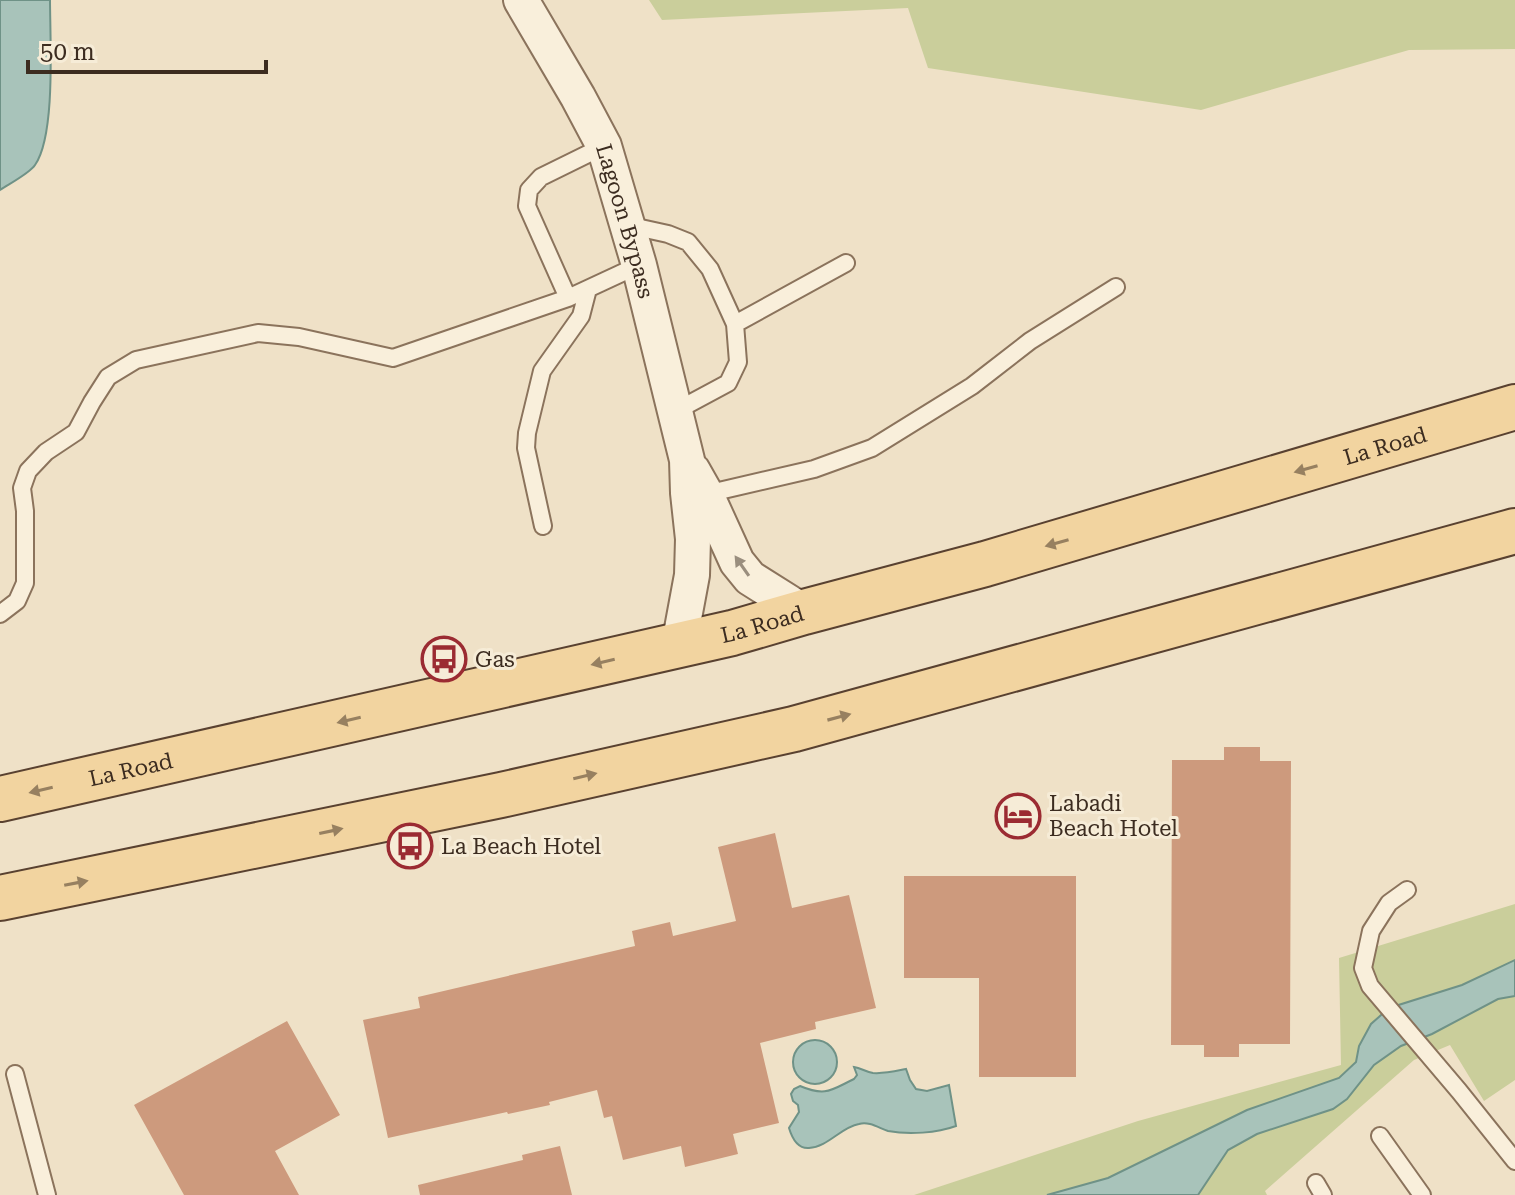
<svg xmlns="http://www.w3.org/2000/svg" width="1515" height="1195" viewBox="0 0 1515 1195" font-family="'Roboto Serif',serif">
	<rect width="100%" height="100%" fill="#efe1c7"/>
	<path fill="#cace9b" d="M649,0H1515V49L1409,50L1201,110L928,68L908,8L662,20Z
		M1515,904V1080L1484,1101L1450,1045L1414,1060L1265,1191L1267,1195H914L1138,1121L1341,1065L1339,958Z"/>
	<path fill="#a8c3ba" stroke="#6f9287" stroke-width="2" d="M0,0H50C50,39 56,135 35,165C30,173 9,184 0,190Z
		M1515,960V996L1498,999L1432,1034L1401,1046L1374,1065L1347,1099L1333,1109L1257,1134L1228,1150L1198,1195H1047L1108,1178L1247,1110L1339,1078L1356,1062L1359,1046L1371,1024L1389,1008L1462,985Z
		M793 1062a22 22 0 1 1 44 0a22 22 0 1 1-44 0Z
		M854,1067C861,1068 866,1072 873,1073C884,1074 896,1071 906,1069L910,1080L916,1089L927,1091L949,1085L956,1126C937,1133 909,1135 888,1131C879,1128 869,1121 859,1124C841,1127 828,1147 809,1148C797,1149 792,1138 789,1128L799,1112L798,1105L793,1101L791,1094L794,1089L800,1086C826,1097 831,1090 854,1079L857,1075Z"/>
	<path fill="#cd9a7d" d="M1224,747H1260V761H1291L1290,1044H1239V1057H1204V1045H1171L1172,760H1224Z
		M775,833L792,908L849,895L876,1008L815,1022L816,1029L760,1043L779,1123L733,1134L738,1154L685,1167L681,1146L623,1160L612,1116L604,1118L597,1090L549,1102L550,1105L508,1114L507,1112L388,1138L363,1020L420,1008L418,997L635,946L632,931L670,922L673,936L736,921L718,847Z
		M904,876H1076V1077H979V978H904Z
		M287,1021L340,1115L275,1151L299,1195H184L134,1105Z
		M560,1146L572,1195H420L418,1185L523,1160L522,1155Z"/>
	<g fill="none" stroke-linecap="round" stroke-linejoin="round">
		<g stroke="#8b735c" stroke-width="20">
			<path id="service" d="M627,225L668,234L688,242L710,269L735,324L738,362L728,383L674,412
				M568,298L527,206L529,190L541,177L604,146
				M735,324L846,263
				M706,494L814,469L872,448L972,386L1030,341L1116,287
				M543,526L526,448L527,433L542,371L581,316L588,289
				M0,614L17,601L25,583V511L22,488L28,471L46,452L76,432L92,402L108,377L136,360L258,333L299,337L393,358L568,298L639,265
				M1407,890L1389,903L1371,931L1363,968L1370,986L1459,1091L1515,1161
				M15,1074L47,1195
				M1380,1136L1422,1195
				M1316,1183L1323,1195"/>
		</g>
		<g stroke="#8b735c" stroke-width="38">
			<g id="minor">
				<path id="s1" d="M521,0L578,97L604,146L639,265L687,460L688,493L693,539L692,575L679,645"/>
				<path d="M693,471L706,494L737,562L750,578L804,612"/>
			</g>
		</g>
		<g stroke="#594130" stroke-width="48">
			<g id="primary">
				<path id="s2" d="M0,799L732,633L804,612L985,564L1515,407"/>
				<path d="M0,898L501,795L794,729L1515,531"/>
			</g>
		</g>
		<use href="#service" stroke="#f9efdb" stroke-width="16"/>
		<use href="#minor" stroke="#f9efdb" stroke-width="34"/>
		<use href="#primary" stroke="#f2d4a0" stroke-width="44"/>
	</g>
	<defs><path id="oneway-solid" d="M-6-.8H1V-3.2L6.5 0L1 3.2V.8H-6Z" transform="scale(2)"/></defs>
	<g fill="#978060">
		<use href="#oneway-solid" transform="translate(1306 469) rotate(164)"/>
		<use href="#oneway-solid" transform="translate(1057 543) rotate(164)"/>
		<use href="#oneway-solid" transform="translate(603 662) rotate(167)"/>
		<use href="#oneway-solid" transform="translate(839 717) rotate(-15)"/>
		<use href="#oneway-solid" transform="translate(349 720) rotate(167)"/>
		<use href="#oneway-solid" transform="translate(585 776) rotate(-13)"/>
		<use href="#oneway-solid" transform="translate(41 790) rotate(167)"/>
		<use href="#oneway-solid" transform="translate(331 831) rotate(-12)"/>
		<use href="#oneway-solid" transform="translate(76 883) rotate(-11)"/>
	</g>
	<use fill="#9a8e7e" href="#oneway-solid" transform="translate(742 566) rotate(-125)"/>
	<defs>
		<g id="bus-ring" transform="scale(2.3)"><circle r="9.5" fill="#f6ecd7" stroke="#9b2b32" stroke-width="1.5"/><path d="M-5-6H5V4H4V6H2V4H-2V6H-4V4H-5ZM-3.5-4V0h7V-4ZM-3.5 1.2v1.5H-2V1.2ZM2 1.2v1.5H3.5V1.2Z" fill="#9b2b32"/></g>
		<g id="hotel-ring" transform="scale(2.3)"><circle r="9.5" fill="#f6ecd7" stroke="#9b2b32" stroke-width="1.5"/><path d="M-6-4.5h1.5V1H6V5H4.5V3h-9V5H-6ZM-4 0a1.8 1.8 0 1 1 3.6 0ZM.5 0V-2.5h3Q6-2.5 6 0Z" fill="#9b2b32"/></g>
	</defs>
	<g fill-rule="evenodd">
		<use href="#bus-ring" x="444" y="659"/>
		<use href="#hotel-ring" x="1018" y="816"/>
		<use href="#bus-ring" x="410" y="846"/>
	</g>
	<g text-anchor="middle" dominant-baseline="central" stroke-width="6" stroke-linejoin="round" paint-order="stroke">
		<g font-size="22" fill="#3c2c20" stroke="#f6ecd7">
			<text stroke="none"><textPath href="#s1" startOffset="246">Lagoon Bypass</textPath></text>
			<text stroke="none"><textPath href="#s2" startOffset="1430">La Road</textPath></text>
			<text stroke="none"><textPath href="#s2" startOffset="782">La Road</textPath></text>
			<text stroke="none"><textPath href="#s2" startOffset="134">La Road</textPath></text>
		</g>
		<g font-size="22" fill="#3c2c20" stroke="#f6ecd7" text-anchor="start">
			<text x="475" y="659">Gas</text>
			<text x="1049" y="803">Labadi<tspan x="1049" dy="25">Beach Hotel</tspan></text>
			<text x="441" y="846">La Beach Hotel</text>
		</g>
	</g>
	<path d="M28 60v12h238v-12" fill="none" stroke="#3c2c20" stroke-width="4"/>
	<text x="40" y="60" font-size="24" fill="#3c2c20" stroke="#f6ecd7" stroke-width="6" paint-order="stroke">50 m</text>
</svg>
